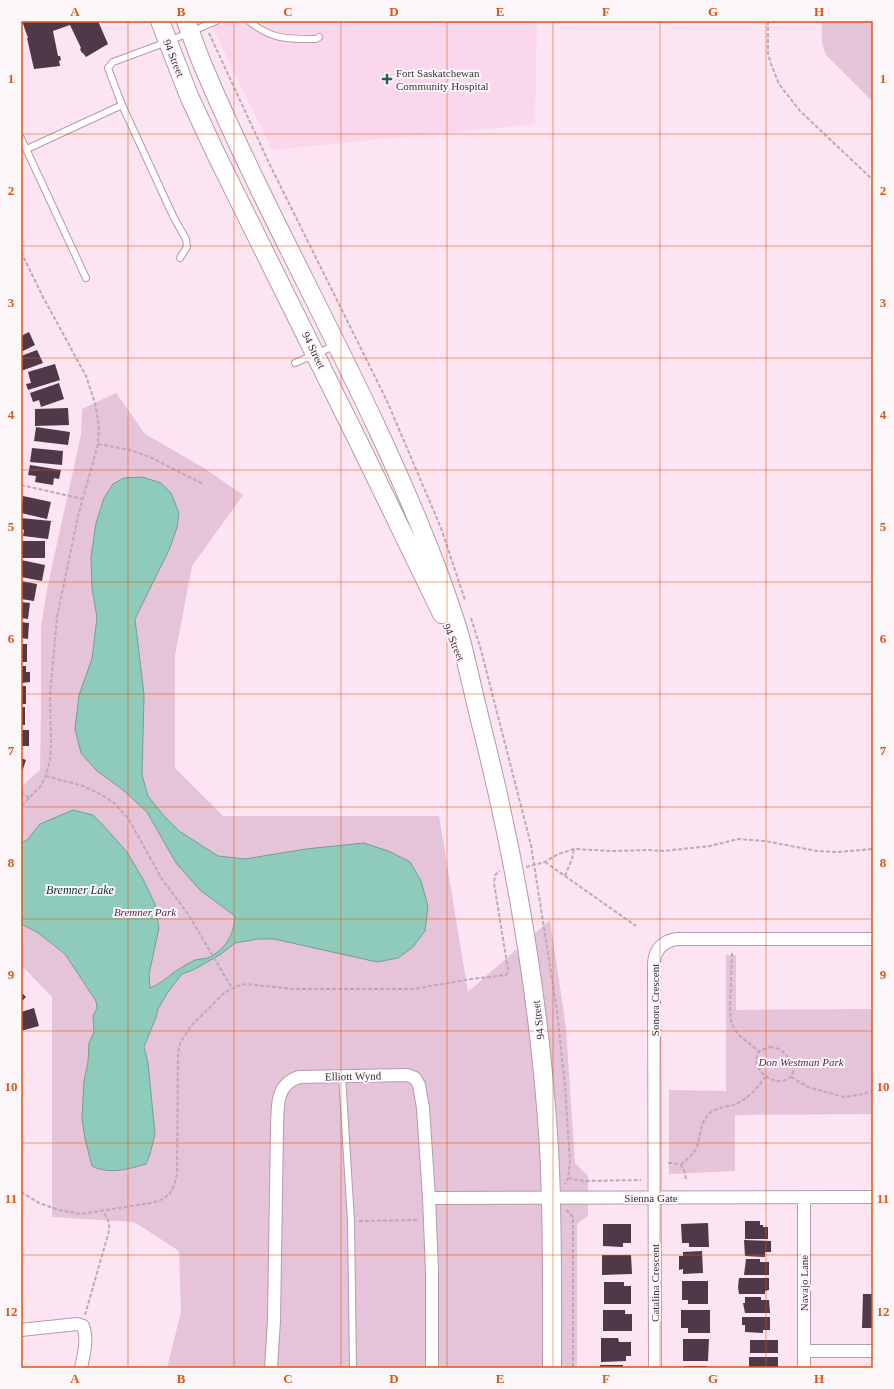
<svg xmlns="http://www.w3.org/2000/svg" width="894" height="1389" viewBox="0 0 894 1389" font-family="'Times New Roman',serif">
	<rect width="100%" height="100%" fill="#fce4f3"/>
	<path fill="#fbd7ee" d="M211,21H537L535,124L272,150L215,33Z"/>
	<path fill="#e5c3d9" d="M822,21H873V102L826,55L822,43Z
		M116,393L145,434L204,468L243,495L192,566L175,655V768L223,816H439L468,992L550,920L566,1028L575,1163L588,1176V1216L577,1224V1368H167L181,1312L179,1251L139,1225L132,1222L52,1217V997L21,965V787L40,770L41,713V628L47,589L81,435L82,409Z
		M726,955H736V1010L873,1009V1114L735,1115V1171L669,1174V1090L726,1091Z"/>
	<path fill="#8fcbba" stroke="#769d93" d="M142,477L161,483L171,493L179,513L177,528L169,550L135,619L144,695L142,775L148,796L164,816L179,831L218,856L245,859L306,849L364,843L391,852L410,862L421,881L428,906L425,931L413,947L398,958L377,962L274,939H258L235,943L221,954L195,969L182,974L168,992L158,1009L156,1017L144,1047L148,1063L155,1134L150,1154L146,1164C129,1169 109,1175 92,1166L85,1139L82,1119L84,1081L88,1062L89,1043L94,1032L93,1016L97,1008L96,1001L65,954L37,932L21,924V843L27,840L40,824L73,810L93,815L103,825L127,852L144,881L155,904L159,928L149,974L150,988C161,984 169,975 179,969C184,966 190,962 195,960C199,959 204,959 208,958C226,949 234,935 235,916L200,890L176,863L147,812L122,789L97,771L81,753L75,729L79,695L92,659L97,617L92,588L91,557L96,523L104,498L113,484L124,478Z"/>
	<path fill="#4f3847" d="M22,21H98L108,44L86,57L83,53H82L80,49L81,48L70,25L53,31L58,56H60L61,60L59,61L60,66L34,69L27,38H28Z
		M29,332L35,345L21,352V336Z
		M37,350L43,363L21,371V356Z
		M55,364L60,380L28,390L26,384L31,383L28,372Z
		M59,383L64,399L41,407L39,400L33,402L30,393Z
		M68,408L69,425L35,426V409Z
		M36,427L70,432L68,445L34,441Z
		M32,448L63,451L62,465L30,462Z
		M30,465L61,470L59,479L54,478L53,485L35,482L36,476L28,475Z
		M23,496L51,502L47,519L21,513Z
		M21,518L51,521L48,539L23,536L24,530L21,529Z
		M21,541H45V558H21Z
		M21,560L45,565L42,581L21,577Z
		M21,581L37,584L34,601L21,599Z
		M21,602L30,603L28,619L21,618Z
		M21,622L29,623L28,639L21,638Z
		M21,644H27V662H21Z
		M21,666H26V672H30V682L21,683Z
		M21,686H26V704H21Z
		M21,707H25V725H21Z
		M21,730H29V746H21Z
		M21,758L26,760L21,775Z
		M21,992L26,997L21,1002Z
		M34,1008L39,1026L21,1031V1012Z
		M745,1221H760V1225H763V1227H768V1239H745Z
		M708,1223L709,1247H689V1243H682L681,1224Z
		M603,1224H631V1243H623V1247L603,1246Z
		M744,1240L771,1241V1252H765V1257L745,1256Z
		M702,1251L703,1273L683,1274V1269L679,1270V1256H683V1252Z
		M602,1255H631L632,1274L602,1275Z
		M746,1259H760V1262H769V1275H744Z
		M739,1278H769V1290L765,1291V1294H739L738,1287Z
		M682,1281H708V1304H688V1300H682Z
		M604,1282H624V1286H631V1304H604Z
		M863,1294H873V1328H862Z
		M745,1297H761V1300H769L770,1313H745L743,1303H745Z
		M603,1310H625V1314H632V1331H603Z
		M681,1310H710V1333H688V1328H681Z
		M742,1317H770V1330H763V1333L745,1332V1325H742Z
		M601,1338H618L619,1342H631V1356H626V1361L601,1362Z
		M683,1339H709L708,1361H683Z
		M750,1340H778V1353H750Z
		M749,1357H778V1368H749Z
		M600,1365H623V1368H600Z
		M684,1366H707V1368H684Z"/>
	<g fill="none" stroke-linecap="round" stroke-linejoin="round">
		<g stroke="#b69aab" stroke-width="8">
			<path id="lane" d="M249,21C272,40 288,39 316,39L319,37
				M21,138L86,278
				M27,149L122,105
				M180,258L187,247L186,239L174,218L122,105L108,68L113,62L167,42L216,21
				M295,363L334,346
				M342,1076L351,1221L353,1368"/>
		</g>
		<g stroke="#b69aab" stroke-width="14">
			<path id="street" d="M429,1198L873,1197
				M21,1330L77,1324L83,1326C88,1339 84,1354 81,1368
				M804,1351H873
				M271,1368L274,1320L277,1127C278,1106 275,1085 299,1077L407,1075L415,1078L419,1085L423,1108L429,1198L432,1271V1368
				M655,1368L654,963C655,949 663,941 677,939H873
				M804,1368V1197"/>
		</g>
		<g stroke="#b69aab" stroke-width="20">
			<path id="secondary" d="M160,21L189,96L215,152L362,449L442,614
				M186,21C192,36 197,52 204,68C277,240 375,401 440,577C448,599 456,622 462,644C468,670 474,695 480,720C516,860 540,1003 549,1148C553,1221 552,1295 552,1368"/>
		</g>
		<path stroke="#beaab7" stroke-width="2" stroke-dasharray="4 2" stroke-linecap="butt" d="M768,21V54L771,64L779,84L800,111L873,180
			M209,33L269,163L387,401L441,528L465,600
			M21,252L43,297L86,376L95,403L99,427L98,444L78,516L57,617L50,695L51,744L50,760L45,778L40,787L21,806
			M98,444L130,450L150,457L203,484
			M21,485L83,499
			M471,618L481,650L531,845L557,1011L565,1087L570,1161L568,1178L565,1184
			M46,776L83,786L102,795L114,803L128,818L162,879L188,914L232,988
			M21,792L29,798
			M545,862L636,926
			M526,867L545,862L558,854L574,849L612,851L649,850L663,851L710,846L738,839L765,841L817,851L837,852L873,849
			M565,876L572,859L574,849
			M732,953L730,1008L731,1021L735,1030L740,1036L760,1052
			M770,1047C777,1047 782,1050 786,1055C809,1079 772,1093 758,1067C755,1062 756,1053 761,1050C764,1049 768,1048 770,1047Z
			M791,1077L808,1087L844,1097L859,1095L873,1091
			M668,1163C682,1163 684,1166 686,1180
			M681,1165C686,1160 692,1156 696,1149C701,1139 699,1124 708,1115C714,1108 725,1107 733,1105C747,1100 757,1089 765,1077
			M568,1178L583,1181L641,1180
			M21,1192L39,1203L59,1210L81,1214L151,1203C170,1198 173,1192 177,1174L178,1054L180,1043L191,1026L224,993L238,986L246,984L294,989H414L471,979L506,975L508,970L494,883L495,875L500,871
			M566,1210L573,1217V1368
			M359,1221L419,1220
			M85,1315L109,1231C110,1223 108,1218 103,1212"/>
		<use href="#lane" stroke="#fff" stroke-width="6"/>
		<use href="#street" stroke="#fff" stroke-width="12"/>
		<use href="#secondary" stroke="#fff" stroke-width="18"/>
	</g>
	<path fill="none" stroke="#df570e" stroke-width="1" stroke-opacity="0.55" d="M128,21V1368M234,21V1368M341,21V1368M447,21V1368M553,21V1368M660,21V1368M766,21V1368M21,134H873M21,246H873M21,358H873M21,470H873M21,582H873M21,694H873M21,807H873M21,919H873M21,1031H873M21,1143H873M21,1255H873"/>
	<path fill="#1f6354" stroke="#fdf7fb" stroke-width="1.5" d="M385 73h4v4h4v4h-4v4h-4v-4h-4v-4h4z"/>
	<g text-anchor="middle" dominant-baseline="central" stroke-width="4" stroke-linejoin="round" paint-order="stroke">
		<g font-size="11" fill="#3c3138" stroke="#fdf7fb">
			<text transform="translate(174 58) rotate(68)">94 Street</text>
			<text transform="translate(314 350) rotate(64)">94 Street</text>
			<text transform="translate(454 642) rotate(67)">94 Street</text>
			<text transform="translate(655 1000) rotate(-90)">Sonora Crescent</text>
			<text transform="translate(538 1020) rotate(-97)">94 Street</text>
			<text transform="translate(353 1076) rotate(-1)">Elliott Wynd</text>
			<text x="651" y="1198">Sienna Gate</text>
			<text transform="translate(655 1283) rotate(-90)">Catalina Crescent</text>
			<text transform="translate(804 1283) rotate(-90)">Navajo Lane</text>
		</g>
		<g font-size="11" fill="#3c3138" stroke="#fdf7fb" text-anchor="start">
			<text x="396" y="73">Fort Saskatchewan<tspan x="396" dy="13">Community Hospital</tspan></text>
		</g>
		<g font-size="11" font-style="italic" fill="#551f46" stroke="#fdf7fb">
			<text x="145" y="912">Bremner Park</text>
			<text x="801" y="1062">Don Westman Park</text>
		</g>
		<g font-size="12" font-style="italic" fill="#00362b" stroke="#fdf7fb">
			<text x="80" y="890">Bremner Lake</text>
		</g>
	</g>
	<rect width="894" height="1389" fill="none" stroke="#fdf7fb" stroke-width="44"/>
	<rect x="22" y="22" width="850" height="1345" fill="none" stroke="#df570e" stroke-width="1.5"/>
	<g font-size="13" text-anchor="middle" font-weight="bold" fill="#df570e">
		<text x="75" y="16">A</text>
		<text x="181" y="16">B</text>
		<text x="288" y="16">C</text>
		<text x="394" y="16">D</text>
		<text x="500" y="16">E</text>
		<text x="606" y="16">F</text>
		<text x="713" y="16">G</text>
		<text x="819" y="16">H</text>
		<text x="11" y="83">1</text>
		<text x="883" y="83">1</text>
		<text x="11" y="195">2</text>
		<text x="883" y="195">2</text>
		<text x="11" y="307">3</text>
		<text x="883" y="307">3</text>
		<text x="11" y="419">4</text>
		<text x="883" y="419">4</text>
		<text x="11" y="531">5</text>
		<text x="883" y="531">5</text>
		<text x="11" y="643">6</text>
		<text x="883" y="643">6</text>
		<text x="11" y="755">7</text>
		<text x="883" y="755">7</text>
		<text x="11" y="867">8</text>
		<text x="883" y="867">8</text>
		<text x="11" y="979">9</text>
		<text x="883" y="979">9</text>
		<text x="11" y="1091">10</text>
		<text x="883" y="1091">10</text>
		<text x="11" y="1203">11</text>
		<text x="883" y="1203">11</text>
		<text x="11" y="1316">12</text>
		<text x="883" y="1316">12</text>
		<text x="75" y="1383">A</text>
		<text x="181" y="1383">B</text>
		<text x="288" y="1383">C</text>
		<text x="394" y="1383">D</text>
		<text x="500" y="1383">E</text>
		<text x="606" y="1383">F</text>
		<text x="713" y="1383">G</text>
		<text x="819" y="1383">H</text>
	</g>
</svg>
